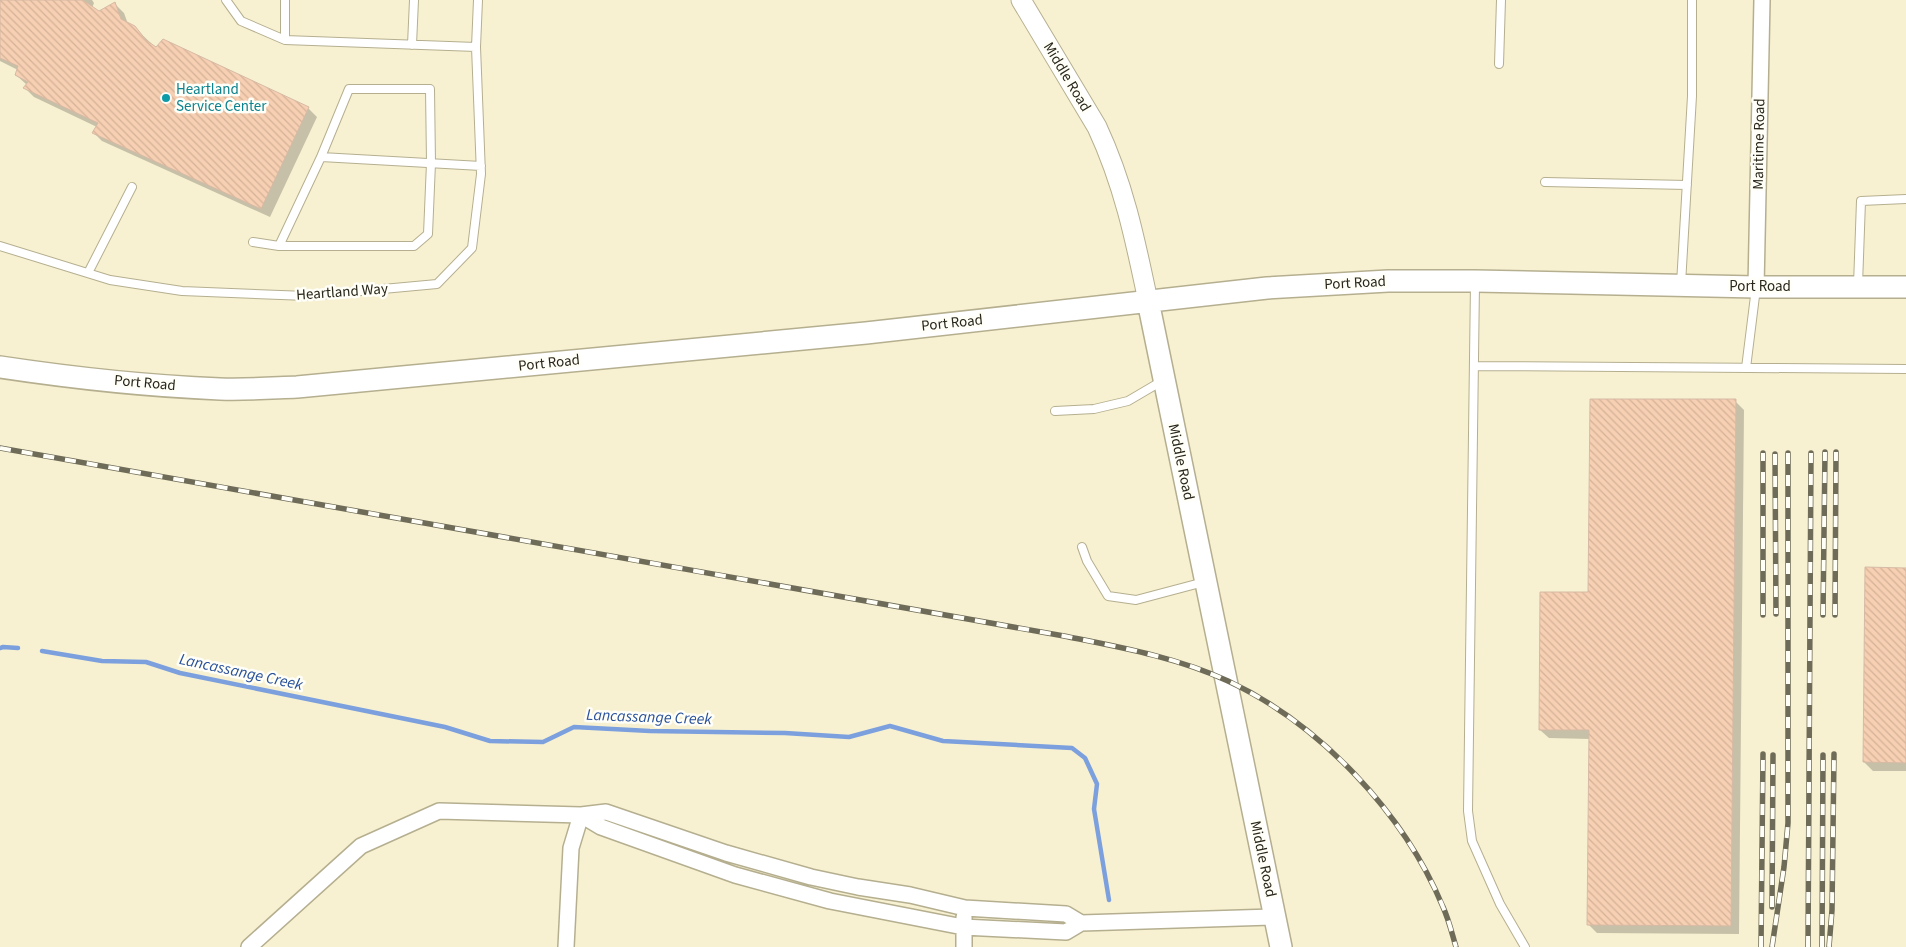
<svg xmlns="http://www.w3.org/2000/svg" width="1906" height="947" viewBox="0 0 1906 947" font-family="'Source Sans 3',sans-serif">
	<defs>
		<pattern id="building-back-hatch" width="6" height="6" patternUnits="userSpaceOnUse" patternTransform="scale(1.25)"><rect width="6" height="6" fill="#f7cfb2"/><path d="M-1 5l2 2M0 0l6 6M5-1l2 2" fill="none" stroke="#d4b298"/></pattern>
	</defs>
	<rect width="100%" height="100%" fill="#f7f1d1"/>
	<path fill="#0003" d="M0,0H92L94,3L92,8L99,12L115,4L124,13L128,24L134,27L156,48L308,108L317,117L270,217L102,141L93,132L97,127L34,97L25,88L27,85L16,75L18,70L0,61Z
		M1735,401L1744,410L1739,934L1597,933L1588,924L1590,739L1549,738L1540,730L1589,593Z
		M1906,569V771H1873L1864,762Z"/>
	<g fill="none" stroke-linecap="round" stroke-linejoin="round">
		<path stroke="#7ca0dd" stroke-width="4.5" d="M0,648L3,647L18,648
			M42,651L102,661L146,662L180,673L445,727L490,741L543,742L574,727L650,731L785,733L849,737L890,726L943,741L1072,748L1085,758L1097,784L1094,809L1109,900"/>
	</g>
	<path fill="url(#building-back-hatch)" stroke="#d6baa6" d="M0,0H83L99,11L115,2L121,19L135,26L146,40L156,47L163,39L309,107L261,209L92,133L98,123L23,88L28,82L15,75L18,66L0,58Z
		M1590,399H1736L1731,926L1587,925L1589,730H1539L1540,592H1588Z
		M1865,567L1906,568V763L1863,762Z"/>
	<g fill="none" stroke-linecap="round" stroke-linejoin="round">
		<g stroke="#b5af90" stroke-width="10">
			<path id="service" d="M226,0L241,21L285,40L476,47
				M285,40V0
				M412,45L414,0
				M1499,64L1501,0
				M1545,182L1687,185
				M253,242L279,246L321,157L481,166
				M0,246L110,280L182,291L307,296L437,284L472,248L481,174L476,47L478,0
				M279,246H414L428,234L431,163L430,89H349L321,157
				M88,273L132,187
				M1475,283L1468,811L1472,841L1500,904L1525,947
				M1681,284L1692,96V0
				M1858,285L1861,201L1906,199
				M1474,366L1906,369
				M1746,368L1756,288
				M1055,411L1094,409L1128,401L1162,381
				M1082,547L1087,561L1108,596L1136,600L1204,582"/>
		</g>
		<g stroke="#b5af90" stroke-width="18">
			<path id="minor" d="M1756,287L1762,0
				M581,815L601,827L735,875L830,901L963,927L1066,932L1081,923L1275,917
				M249,947L361,846L439,811L581,815L606,812L726,853L811,877L858,887L910,895L965,908L1066,914L1081,923
				M566,947L571,848L581,815
				M964,947V917"/>
		</g>
		<g stroke="#b5af90" stroke-width="21">
			<path id="tertiary" d="M1021,0L1097,127C1124,185 1135,239 1148,301"/>
		</g>
		<g stroke="#b5af90" stroke-width="24">
			<path id="secondary" d="M1148,301L1281,947
				M0,367C73,378 147,386 220,389C246,390 272,388 297,387L866,333L1267,288L1388,281H1475L1756,287H1906"/>
		</g>
		<use href="#service" stroke="#fff" stroke-width="8"/>
		<use href="#minor" stroke="#fff" stroke-width="15"/>
		<use href="#tertiary" stroke="#fff" stroke-width="19"/>
		<use href="#secondary" stroke="#fff" stroke-width="21"/>
		<g stroke="#6e6b58" stroke-width="5.5">
			<path id="rail" d="M0,448L1064,636C1119,647 1176,657 1228,681C1320,724 1404,813 1443,907C1449,920 1452,934 1456,947
				M1775,454L1776,614
				M1763,615V453
				M1823,615L1825,452
				M1835,615L1836,452
				M1772,907L1773,755
				M1761,947L1763,754
				M1772,947L1784,867L1788,823V453
				M1808,947L1811,453
				M1822,947L1823,755
				M1829,947L1832,910L1834,754"/>
		</g>
		<use href="#rail" stroke="#fffef7" stroke-width="4" stroke-dasharray="11" stroke-linecap="butt"/>
	</g>
	<circle fill="#0f9aa8" stroke="#fffef7" stroke-width="2" cx="166" cy="98" r="5"/>
	<g text-anchor="middle" dominant-baseline="central" stroke-width="5" stroke-linejoin="round" paint-order="stroke">
		<g font-size="15" fill="#29271b" stroke="#fffef7">
			<text transform="translate(1067 77) rotate(59)">Middle Road</text>
			<text transform="translate(1759 144) rotate(-89)">Maritime Road</text>
			<text transform="translate(1355 283) rotate(-3)">Port Road</text>
			<text x="1760" y="286">Port Road</text>
			<text transform="translate(342 292) rotate(-4)">Heartland Way</text>
			<text transform="translate(952 323) rotate(-6)">Port Road</text>
			<text transform="translate(549 363) rotate(-6)">Port Road</text>
			<text transform="translate(145 383) rotate(5)">Port Road</text>
			<text transform="translate(1181 462) rotate(78)">Middle Road</text>
			<text transform="translate(1263 859) rotate(78)">Middle Road</text>
		</g>
		<g font-size="15" fill="#0d838f" stroke="#fffef7" text-anchor="start">
			<text x="176" y="89">Heartland<tspan x="176" dy="17">Service Center</tspan></text>
		</g>
		<g font-size="16" font-style="italic" fill="#28519b" stroke="#fffef7">
			<text transform="translate(241 672) rotate(12)">Lancassange Creek</text>
			<text transform="translate(649 717) rotate(2)">Lancassange Creek</text>
		</g>
	</g>
</svg>
